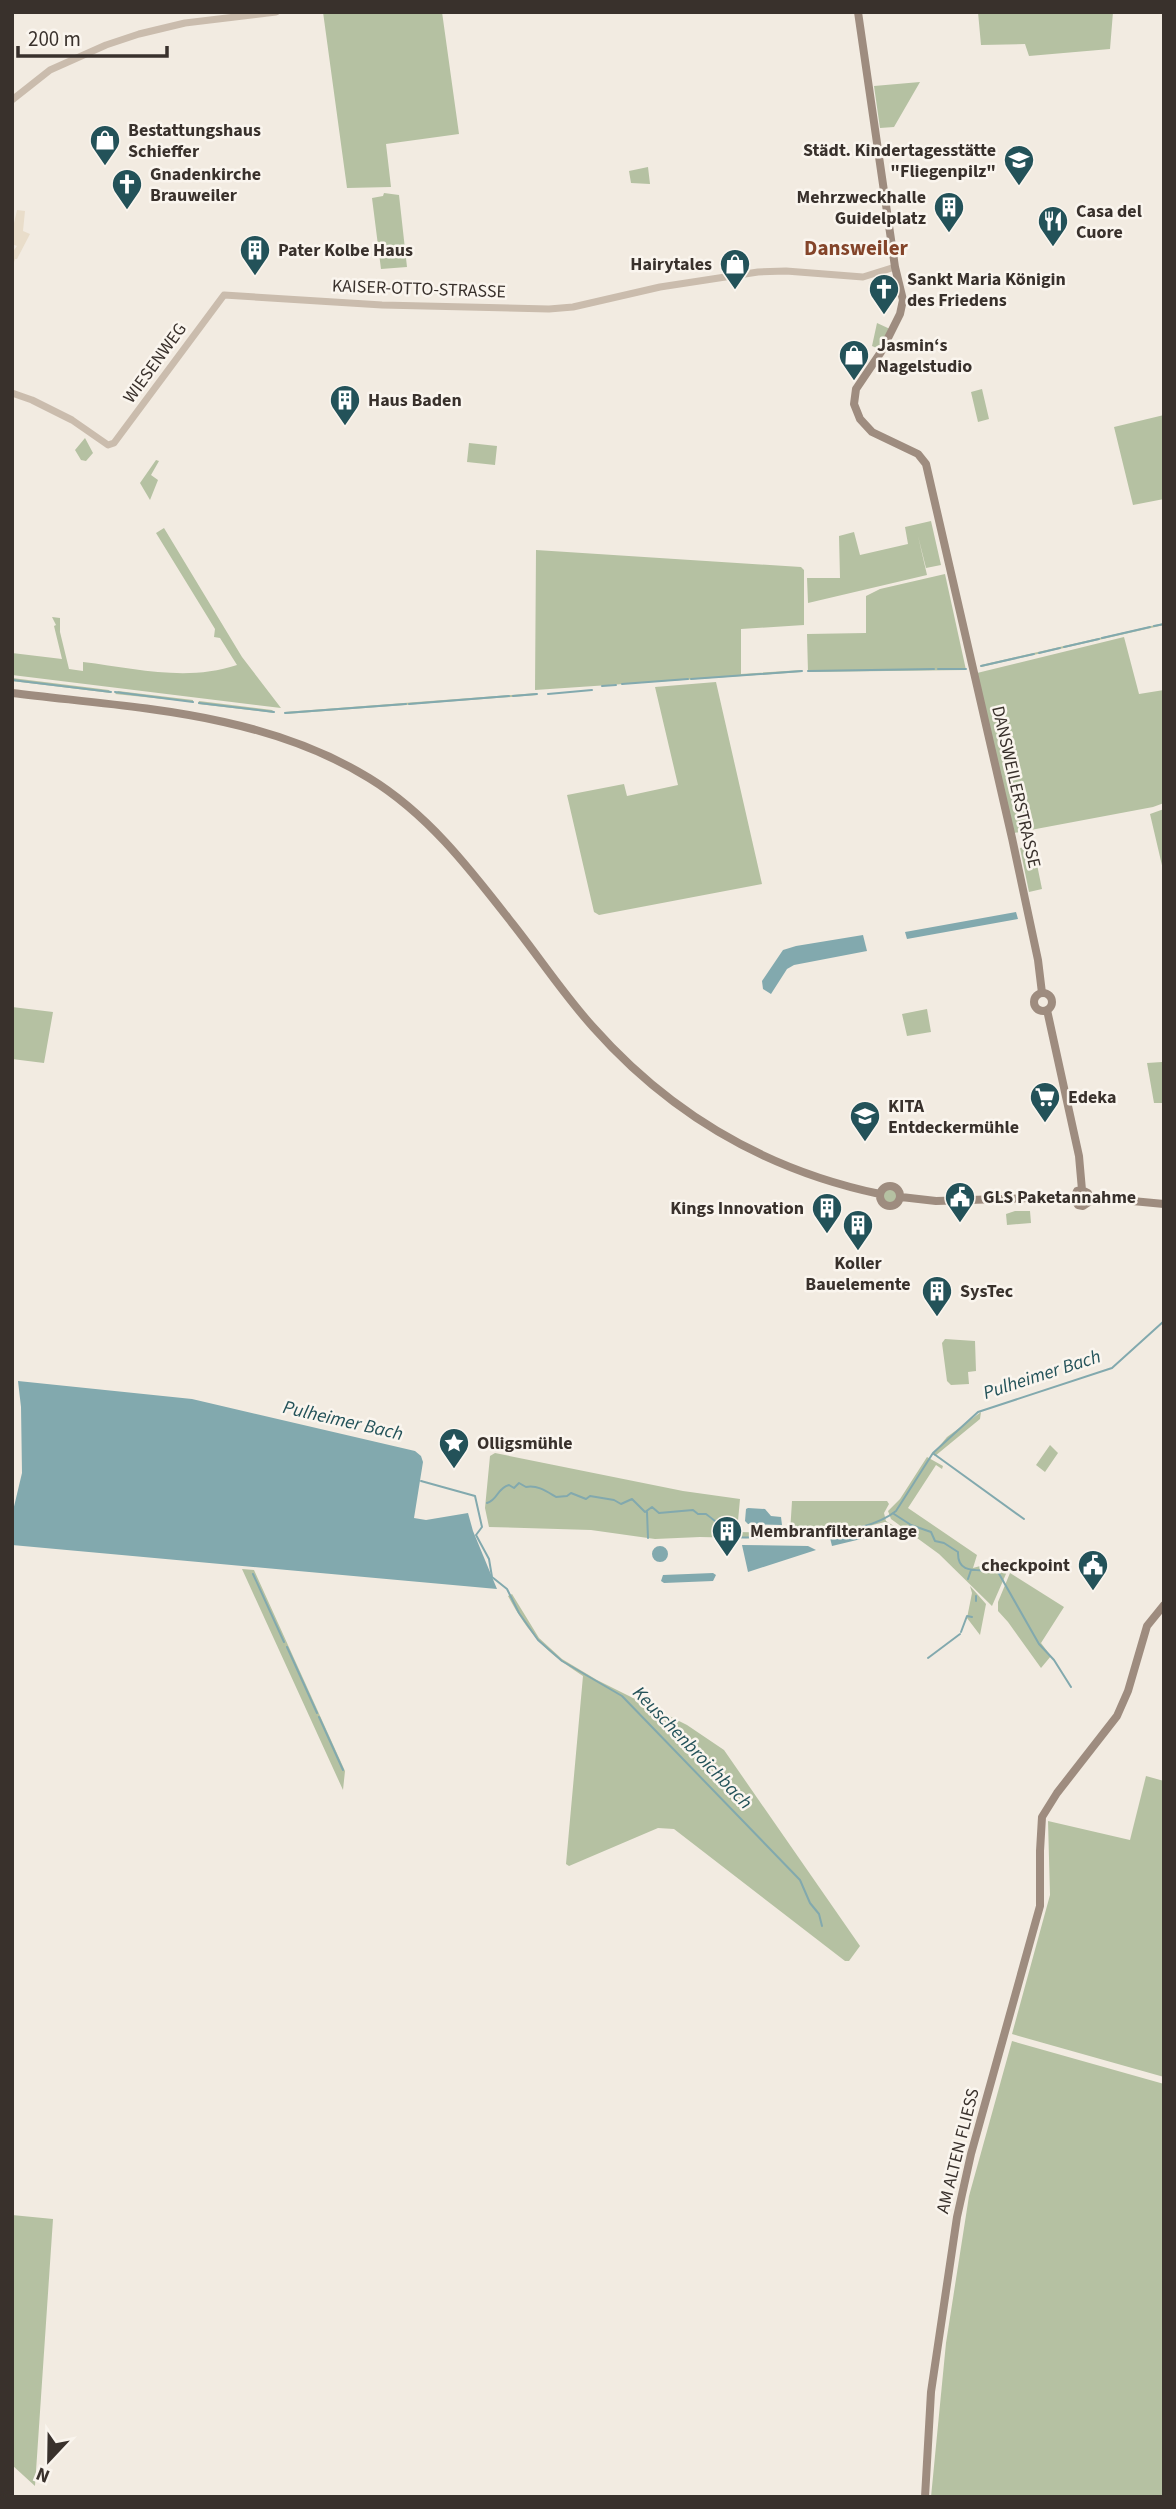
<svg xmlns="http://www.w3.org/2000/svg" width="1176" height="2509" viewBox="0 0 1176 2509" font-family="'Source Sans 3',sans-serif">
	<rect width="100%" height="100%" fill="#f2ebe1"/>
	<path fill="#b5c1a2" d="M323,12H442L459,134L386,144L391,187L347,188Z
		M978,12H1113L1110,49L1029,56L1025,44L981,45Z
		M920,82L894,127L880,128L874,86Z
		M648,167L650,184L631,183L629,171Z
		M384,193L399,195L407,267L381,269L372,198L383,196Z
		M877,323L890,329L879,349L872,346Z
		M982,389L989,419L978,422L971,392Z
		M1164,415V499L1133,505L1114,427Z
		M85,438L93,453L86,461L81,460L75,450Z
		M469,443L497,446L495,465L467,462Z
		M156,460L159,461L151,475L158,480L150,500L140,483Z
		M931,521L941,565L926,568L918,536L927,575L808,603L807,578H840L839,536L854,532L860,555L908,544L905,527Z
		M164,528L242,657L281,708L12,675L14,664L12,653L62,659L54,626L56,625L52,617L60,618V632L69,669L83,671V662C134,668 186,682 237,665L220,638L214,637L215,629L156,533Z
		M536,550L801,567L804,570V625L741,629V674L802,670V672L535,690Z
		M945,574L966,670L808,672L807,634L866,633V596L880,589Z
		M1164,623V625L981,667V665Z
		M1124,637L1139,694L1164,690V803L1153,807L1014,833L977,673Z
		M12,678L109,690L111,693L12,681Z
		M716,682L762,884L599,915L594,912L567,795L624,784L627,796L678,785L655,687Z
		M118,691L193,700V702L115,694Z
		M537,693V695L286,714L284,712Z
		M199,701L272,710L275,713L198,704Z
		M1164,809V874L1150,814Z
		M1033,845L1042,889L1029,892L1020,848Z
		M12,1007L53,1012L44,1063L12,1059Z
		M927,1009L931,1032L907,1036L902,1014Z
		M1162,1062L1164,1103H1154L1147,1063Z
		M883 1195a8 8 0 1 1 16 0a8 8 0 1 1-16 0Z
		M1015,1211H1030L1031,1223L1007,1225L1006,1214Z
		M945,1339L975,1341L976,1371L968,1372L969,1384L951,1385L947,1381L942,1343Z
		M981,1412L980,1419L935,1456L933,1454L947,1437Z
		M1050,1445L1058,1453L1045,1472L1036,1465Z
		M495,1453L683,1491L740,1499L737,1532L790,1533L792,1501H887L889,1504L884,1513L886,1521L897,1528L885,1522L832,1535L792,1539L700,1537L655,1539L591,1530L489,1527L485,1508L490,1456Z
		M927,1457L943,1466L942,1469L936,1465L908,1508L977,1555L973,1568L991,1563L1009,1567L992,1606L939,1554L891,1519L888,1511L900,1499Z
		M242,1569L254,1570L345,1771L343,1790Z
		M1010,1573L1064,1607L1041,1643L1051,1656L1041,1668L1008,1622L998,1611V1602Z
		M970,1586L986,1604L980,1635L967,1618L972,1593Z
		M512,1594L539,1638L562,1659L597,1680L687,1725L724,1750L860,1946L849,1961H845L674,1829L658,1828L569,1866L566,1864L583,1676C546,1652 529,1635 508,1596Z
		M1146,1776L1164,1781V2077L1012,2034L1050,1895L1048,1821L1130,1840Z
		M1012,2041L1164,2084V2497H931L946,2343L969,2196Z
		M12,2215L53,2219L35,2486L12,2465Z"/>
	<path fill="#e9ddca" d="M17,210L25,211L23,231L30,234L17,259H15L12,269V253L17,246L12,244V232Z"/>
	<path fill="#82a9ae" d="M1016,912L1018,919L907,939L905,932Z
		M863,935L867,951L794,965L787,969L771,994L763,989L762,981L783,950L796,946Z
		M18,1381L192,1399L415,1451L421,1456L423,1462L414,1518L426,1520L468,1513L473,1531L497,1589L12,1545V1515L22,1473L21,1407Z
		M748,1508L765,1509L771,1516L781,1517L782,1525L748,1524L745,1521L746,1509Z
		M884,1525L886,1533L832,1546L830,1538Z
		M742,1545L808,1546L816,1550L748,1572Z
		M652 1554a8 8 0 1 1 16 0a8 8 0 1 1-16 0Z
		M713,1573L716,1575L713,1581L664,1583L661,1581L663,1575Z"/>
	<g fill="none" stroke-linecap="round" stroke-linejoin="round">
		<path stroke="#82a9ae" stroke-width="2" d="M1154,626L1164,624
			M1102,638L1150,627
			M1064,647L1099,639
			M1039,653L1060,648
			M981,666L1034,654
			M938,669H966
			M808,671L934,669
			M691,679L802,671
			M12,680L111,692
			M622,684L688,679
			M602,686L616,685
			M115,692L193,702
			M548,694L592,690
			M513,696L537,694
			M199,703L274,712
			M409,704L509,696
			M285,713L406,704
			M934,1454L1024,1519
			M421,1481L475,1496L482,1527L476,1535L489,1559L492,1577L507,1589L519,1613L538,1640L562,1661L622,1696L800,1880L810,1903L819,1914L822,1926
			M487,1503C498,1500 497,1488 509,1485L514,1488L519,1483L526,1487C538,1485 546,1491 556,1497L567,1496L571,1493L586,1499L590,1496L614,1500L621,1504L632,1499L645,1512L652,1507L659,1513L693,1510L698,1514H706C712,1518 731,1535 736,1537C742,1538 751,1537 758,1537C795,1538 866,1535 896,1511L933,1453L978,1412L1112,1368L1164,1321
			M647,1512L648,1538
			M894,1514L911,1525L931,1532L935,1541L944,1543L958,1552C957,1578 983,1567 998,1572L1039,1644L1054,1660L1071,1687
			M253,1574L284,1642
			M968,1579L971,1570
			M976,1601V1596
			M961,1632L967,1616L972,1617
			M287,1647L317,1713
			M928,1658L960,1634
			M319,1717L343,1770"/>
		<path stroke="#cabcad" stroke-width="7" d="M12,100L50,70L106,45L139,34L185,23L276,12
			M12,393L32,400L72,420L108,445L114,443L224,295L382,305L549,309L573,307L660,287L758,272L786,271L863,277L895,267"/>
		<path stroke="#9e8c7f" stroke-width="8" d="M858,12L895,267L903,300L900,314L881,352L856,389L854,404L860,419L872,432L918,454L926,464L1012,838L1038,960L1042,993
			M12,693C134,708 262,712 369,778C428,814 470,869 512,923C539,957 564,995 593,1027C671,1115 766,1170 880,1194
			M1034 1002a9 9 0 1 1 18 0a9 9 0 1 1-18 0Z
			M1047,1010L1079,1156L1082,1190
			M880 1196a10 10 0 1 1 20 0a10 10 0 1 1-20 0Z
			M901,1197L936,1201L1065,1197L1074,1198L1078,1205L1083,1206L1089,1202L1088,1193L1082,1190L1077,1191L1074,1198
			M1090,1197L1164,1204
			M925,2497L931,2392L957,2217L971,2154L1040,1906V1851L1042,1817L1057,1793L1117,1716L1128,1691L1147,1626L1164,1605"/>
	</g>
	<defs>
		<g id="shop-pin" transform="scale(1.575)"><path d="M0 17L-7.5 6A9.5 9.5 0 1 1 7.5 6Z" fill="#235259" stroke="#faf5ee"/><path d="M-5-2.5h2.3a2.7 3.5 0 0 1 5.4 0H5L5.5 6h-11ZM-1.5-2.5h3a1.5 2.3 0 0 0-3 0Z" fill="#fff"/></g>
		<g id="school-pin" transform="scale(1.575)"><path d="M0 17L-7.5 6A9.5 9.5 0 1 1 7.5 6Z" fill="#235259" stroke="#faf5ee"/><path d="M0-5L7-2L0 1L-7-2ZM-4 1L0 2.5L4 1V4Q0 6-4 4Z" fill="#fff"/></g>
		<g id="church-pin" transform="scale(1.575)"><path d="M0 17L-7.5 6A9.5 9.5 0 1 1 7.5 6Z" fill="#235259" stroke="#faf5ee"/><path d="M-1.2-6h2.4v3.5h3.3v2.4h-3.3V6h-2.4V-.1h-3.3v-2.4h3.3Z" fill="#fff"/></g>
		<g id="building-pin" transform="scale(1.575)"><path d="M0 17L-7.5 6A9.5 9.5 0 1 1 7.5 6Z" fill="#235259" stroke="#faf5ee"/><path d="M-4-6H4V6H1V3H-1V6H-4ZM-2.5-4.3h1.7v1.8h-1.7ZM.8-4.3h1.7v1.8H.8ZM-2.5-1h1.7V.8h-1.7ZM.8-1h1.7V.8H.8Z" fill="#fff"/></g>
		<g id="restaurant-pin" transform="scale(1.575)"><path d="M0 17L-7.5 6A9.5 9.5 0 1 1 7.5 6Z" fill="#235259" stroke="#faf5ee"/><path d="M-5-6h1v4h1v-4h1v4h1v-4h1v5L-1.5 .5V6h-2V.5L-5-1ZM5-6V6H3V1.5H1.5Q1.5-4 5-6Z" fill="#fff"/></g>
		<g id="supermarket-pin" transform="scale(1.575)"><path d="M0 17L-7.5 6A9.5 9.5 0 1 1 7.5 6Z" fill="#235259" stroke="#faf5ee"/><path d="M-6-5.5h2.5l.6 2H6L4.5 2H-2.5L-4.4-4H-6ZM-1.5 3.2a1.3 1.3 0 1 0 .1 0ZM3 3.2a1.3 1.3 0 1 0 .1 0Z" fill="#fff"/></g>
		<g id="civic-pin" transform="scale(1.575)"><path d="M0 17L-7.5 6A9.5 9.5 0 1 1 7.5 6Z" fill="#235259" stroke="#faf5ee"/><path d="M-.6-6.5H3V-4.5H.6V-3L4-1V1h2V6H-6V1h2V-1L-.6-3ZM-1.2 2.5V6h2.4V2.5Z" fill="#fff"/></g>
		<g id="sight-pin" transform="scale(1.575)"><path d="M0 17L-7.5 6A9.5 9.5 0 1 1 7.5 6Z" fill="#235259" stroke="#faf5ee"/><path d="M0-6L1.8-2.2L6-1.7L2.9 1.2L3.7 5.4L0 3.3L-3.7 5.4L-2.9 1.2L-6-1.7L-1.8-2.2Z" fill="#fff"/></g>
	</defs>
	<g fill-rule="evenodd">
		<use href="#shop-pin" x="105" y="140"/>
		<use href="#school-pin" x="1019" y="160"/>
		<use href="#church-pin" x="127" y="184"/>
		<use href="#building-pin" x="949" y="207"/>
		<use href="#restaurant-pin" x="1053" y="221"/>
		<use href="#building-pin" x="255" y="250"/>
		<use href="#shop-pin" x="735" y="264"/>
		<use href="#church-pin" x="884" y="289"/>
		<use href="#shop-pin" x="854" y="355"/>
		<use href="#building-pin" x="345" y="400"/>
		<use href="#supermarket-pin" x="1045" y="1097"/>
		<use href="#school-pin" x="865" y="1116"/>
		<use href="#civic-pin" x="960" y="1197"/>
		<use href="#building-pin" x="827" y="1208"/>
		<use href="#building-pin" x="858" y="1225"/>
		<use href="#building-pin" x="937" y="1291"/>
		<use href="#sight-pin" x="454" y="1443"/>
		<use href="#building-pin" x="727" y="1531"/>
		<use href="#civic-pin" x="1093" y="1565"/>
	</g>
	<g text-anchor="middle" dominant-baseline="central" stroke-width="5" stroke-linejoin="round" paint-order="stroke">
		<g font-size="18" font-weight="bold" fill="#39312c" stroke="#faf5ee" text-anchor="start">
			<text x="128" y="130">Bestattungshaus<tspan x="128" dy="21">Schieffer</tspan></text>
			<text x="996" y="150" text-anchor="end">Städt. Kindertagesstätte<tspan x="996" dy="21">"Fliegenpilz"</tspan></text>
			<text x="150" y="174">Gnadenkirche<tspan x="150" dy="21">Brauweiler</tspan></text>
			<text x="926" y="197" text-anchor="end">Mehrzweckhalle<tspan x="926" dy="21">Guidelplatz</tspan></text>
			<text x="1076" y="211">Casa del<tspan x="1076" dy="21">Cuore</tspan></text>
			<text x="278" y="250">Pater Kolbe Haus</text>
			<text x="712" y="264" text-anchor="end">Hairytales</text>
			<text x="907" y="279">Sankt Maria Königin<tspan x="907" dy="21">des Friedens</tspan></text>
			<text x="877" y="345">Jasmin‘s<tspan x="877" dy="21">Nagelstudio</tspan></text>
			<text x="368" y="400">Haus Baden</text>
			<text x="1068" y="1097">Edeka</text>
			<text x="888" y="1106">KITA<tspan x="888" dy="21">Entdeckermühle</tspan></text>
			<text x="983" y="1197">GLS Paketannahme</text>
			<text x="804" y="1208" text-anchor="end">Kings Innovation</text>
			<text x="858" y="1263" text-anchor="middle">Koller<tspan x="858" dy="21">Bauelemente</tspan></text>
			<text x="960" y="1291">SysTec</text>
			<text x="477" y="1443">Olligsmühle</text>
			<text x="750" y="1531">Membranfilteranlage</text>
			<text x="1070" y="1565" text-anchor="end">checkpoint</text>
		</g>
		<g font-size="18" fill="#39312c" stroke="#faf5ee">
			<text transform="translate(419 289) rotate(2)">KAISER-OTTO-STRASSE</text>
			<text transform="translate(155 363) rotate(-54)">WIESENWEG</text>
			<text transform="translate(1016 787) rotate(77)">DANSWEILERSTRASSE</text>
			<text transform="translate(958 2151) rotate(-76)">AM ALTEN FLIESS</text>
		</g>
		<g font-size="19" font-style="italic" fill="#235259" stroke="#faf5ee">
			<text transform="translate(1042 1375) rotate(-18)">Pulheimer Bach</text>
			<text transform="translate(343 1421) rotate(13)">Pulheimer Bach</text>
			<text transform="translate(692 1748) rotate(46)">Keuschenbroichbach</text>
		</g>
		<g font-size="21" font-weight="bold" fill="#844429" stroke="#faf5ee">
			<text x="856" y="248">Dansweiler</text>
		</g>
	</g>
	<rect width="1176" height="2509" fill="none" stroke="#39312c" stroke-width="28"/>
	<g transform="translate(49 2460) rotate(202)" stroke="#faf5ee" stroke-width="5" paint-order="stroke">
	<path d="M0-5L12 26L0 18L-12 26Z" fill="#39312c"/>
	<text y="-10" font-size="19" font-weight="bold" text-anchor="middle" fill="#39312c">N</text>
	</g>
	<path d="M18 46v10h149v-10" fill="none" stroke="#39312c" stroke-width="3.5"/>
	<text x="28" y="46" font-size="21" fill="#39312c" stroke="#faf5ee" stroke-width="5" paint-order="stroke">200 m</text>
</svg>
